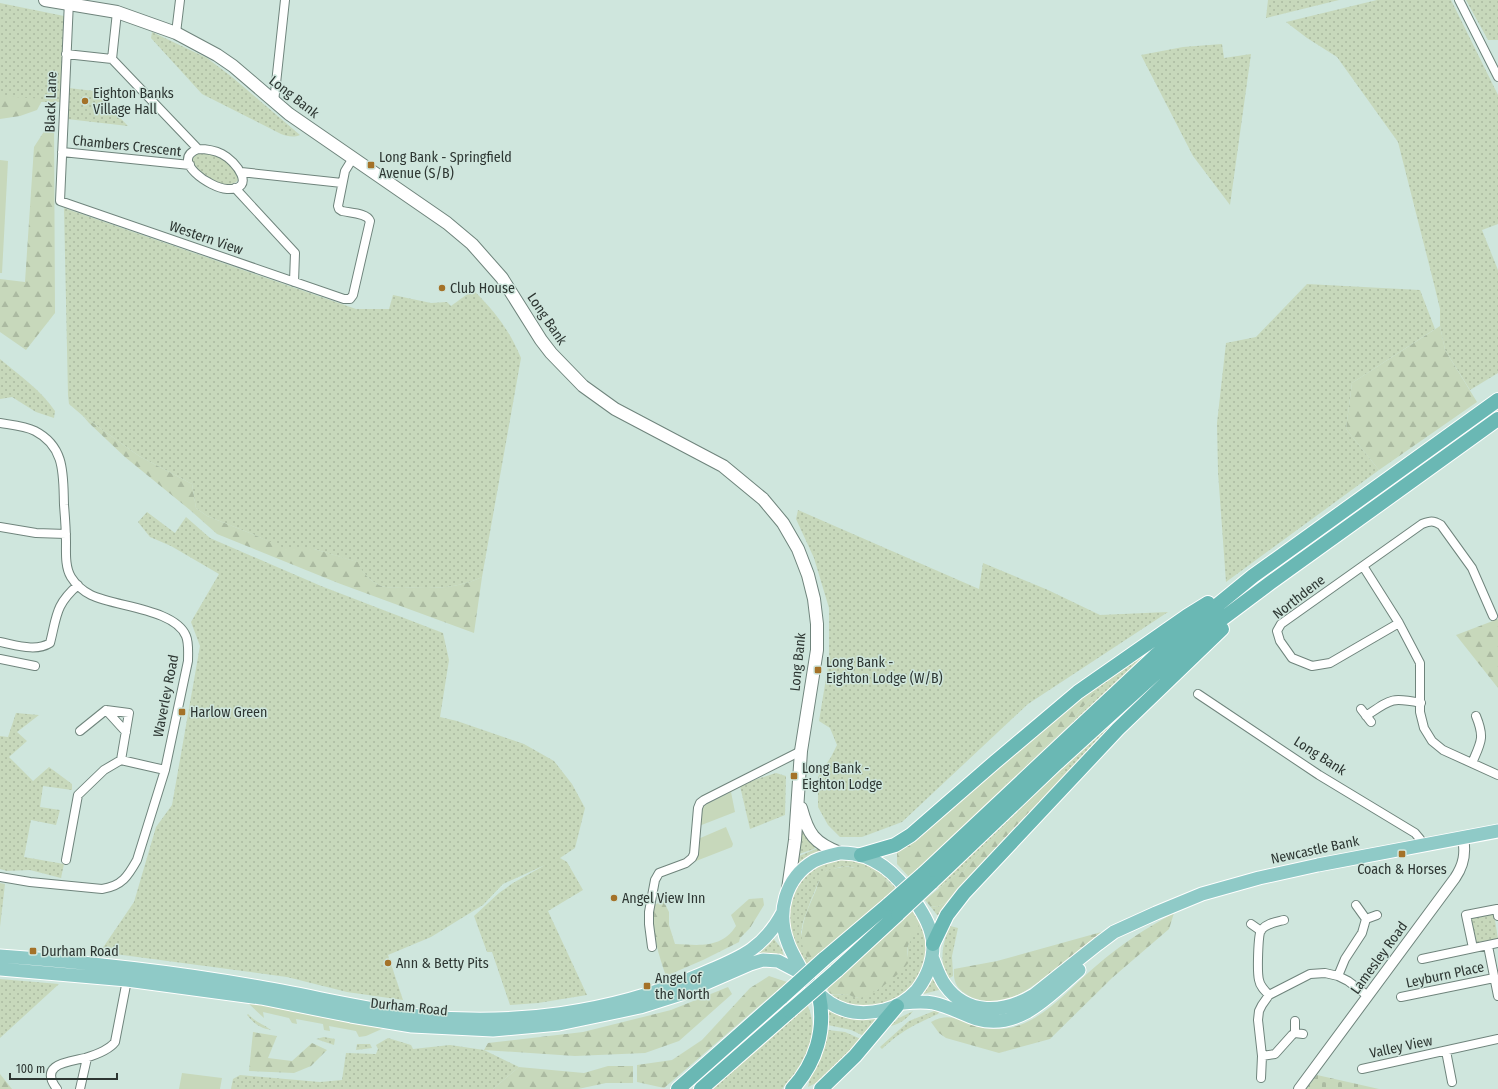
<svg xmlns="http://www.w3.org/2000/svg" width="1498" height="1089" viewBox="0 0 1498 1089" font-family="'Fira Sans Condensed',sans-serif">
	<defs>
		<pattern id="grass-dots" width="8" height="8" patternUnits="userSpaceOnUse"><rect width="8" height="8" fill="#c7d8bb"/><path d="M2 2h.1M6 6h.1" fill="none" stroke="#abbaa1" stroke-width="1.8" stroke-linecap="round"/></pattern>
		<pattern id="forest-firs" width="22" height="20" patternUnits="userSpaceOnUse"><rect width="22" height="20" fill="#c7d8bb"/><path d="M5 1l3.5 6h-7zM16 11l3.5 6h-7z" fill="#abbaa1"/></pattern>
		<pattern id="cemetery-stones" width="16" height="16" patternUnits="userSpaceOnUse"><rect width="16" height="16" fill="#c7d8bb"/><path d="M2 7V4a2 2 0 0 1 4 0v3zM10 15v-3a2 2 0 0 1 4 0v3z" fill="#abbaa1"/></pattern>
	</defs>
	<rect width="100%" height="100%" fill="#cfe6dd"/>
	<path fill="url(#grass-dots)" d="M1268,0H1339L1266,18Z
		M1377,0H1451L1498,95V224L1482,230L1498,270V373L1470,390L1445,350L1440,326V309L1434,284L1398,142L1337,57L1307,38L1286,22Z
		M1466,0H1498V40H1488Z
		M0,3L64,16L60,102H0Z
		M152,32L207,58L232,77L300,135C293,138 287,136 281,134L202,94L151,38Z
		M1222,44L1224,58L1251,54L1230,205L1193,156L1141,55L1183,47Z
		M69,88L94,91L128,126L67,119Z
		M197,153C213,152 236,160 238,180C235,184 232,184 227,184C211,184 202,174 192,163L193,156Z
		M64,208L356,309H389L393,295L431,303L447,302L451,306L473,290C494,310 510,331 521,358L482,577C456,589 431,589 403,587C396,587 387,588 381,586C370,581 362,573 357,562L314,549H284L257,536L207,516L196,508L192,484L139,456L83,416L69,404L68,395Z
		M1307,284L1420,290L1435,329L1352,383L1346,429L1379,470L1226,582L1218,472L1217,423L1226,343L1256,337Z
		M0,359C19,375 41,390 55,411L54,418L36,412L12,397L0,399Z
		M798,510L979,589L983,563L1048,590L1100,615L1168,612L1028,704L902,822L862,837H840L828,825L818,807V777L831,757L837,745L830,728L819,721L829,660V608L814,558L796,519Z
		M147,512L175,533L186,517L210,538L321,586L443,633L449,660L440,717L457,721L524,744L554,761L572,784L585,808L575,848L560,858L567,862L583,890L548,911L587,995L538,1003L510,1005L492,952H487L474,916L499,893L513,883L545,865L503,884L483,905L431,937L388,955L403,1000L347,992L287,977L100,952L134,902L156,827L172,805L200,646L191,622L219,574L171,546L150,537L138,522Z
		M1181,628L1002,792L1007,781L1014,778L1025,768L1028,761L1041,752L1047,745L1071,724L1079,711L1094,695L1069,706Z
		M1160,679L940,916L937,915L930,906L937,907L945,903L977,870L1047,785L1032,802L1006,826L967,866L964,871L955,875L939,888L937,886L1087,745Z
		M16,713L39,715L17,732L27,741L9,757L33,781L49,767L72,784V790L43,786L40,807L60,810L56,825L31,820L24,857L64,864L61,878L30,870L7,871L0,869V736L8,737Z
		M776,773L786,776L785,815L750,829L740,786L757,779Z
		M800,816L816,847L814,849L799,854H797Z
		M818,848L823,851L796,870L797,857Z
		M843,859C870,859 879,870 897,887L895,889L888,881L852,867L844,866L826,871L819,881L811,900L803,922L801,932L807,958L810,962L806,966C802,957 795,948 792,938C783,911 793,879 819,866C826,862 835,860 843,859Z
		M0,883L5,884L0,927Z
		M1492,913L1494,914L1498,939L1476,944L1470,918Z
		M919,919L927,937L925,965L912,989L896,1002L868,1009L843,1004L832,997V995L846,994L858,998L877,990L907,958L908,946Z
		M950,926L958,928L952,956L953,976L948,979C939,962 942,944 950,926Z
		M773,938L782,949L784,958L736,964L757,953Z
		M934,972L943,989L919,995Z
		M0,979L59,984L0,1038Z
		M807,1004C822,1037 806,1065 782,1089H711Z
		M827,1008L855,1018L881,1017L866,1037L851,1030L828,1025L826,1009Z
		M913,1011C908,1018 899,1025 890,1026L899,1018Z
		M934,1011L939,1012L938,1014C914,1025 901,1031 882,1049L880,1047L909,1021Z
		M248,1014C257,1023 261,1023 271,1030C259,1028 255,1024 247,1015Z
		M828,1030L845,1032L863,1040L824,1079L808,1087L810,1078L822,1056Z
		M324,1037L335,1039L334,1045L316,1039Z
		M388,1038L411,1045L413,1049L450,1045L484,1050L519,1067L493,1089H231L233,1079L240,1075L320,1082L342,1080L346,1053L376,1054L378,1049L376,1045Z
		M357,1044H370L372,1048L356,1050Z"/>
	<path fill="url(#forest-firs)" d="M0,96L43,99L37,110L20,116L0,119Z
		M54,116L55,313L26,350L0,332V279L25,282L34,147Z
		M1440,326L1445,350L1477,402L1379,470L1346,429L1352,383Z
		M83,416L139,456L192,484L196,508L207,516L257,536L284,548L314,549L358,562C362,573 370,581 381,586C387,588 396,587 403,587C431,589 456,589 482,577L474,633L338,583L217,534L190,510L125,457L89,423Z
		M1498,619V688L1456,635Z
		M1090,693L1094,695L1079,711L1071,724L1047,745L1041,752L1028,761L1025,768L1014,778L1007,781L1002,792L957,835L909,877L897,864V852L1069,706Z
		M1062,773L1065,775L1063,779L945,903L937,907L930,906L925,900L955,875L964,871L967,866L1006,826L1032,802L1047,785Z
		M844,866L860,869L865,867C877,872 886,879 895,889L810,962C793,939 806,913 816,890C818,884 821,874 826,871C831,868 839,869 844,866Z
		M763,898L764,905L750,928L740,938L739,942L703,960L666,976C658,953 651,930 653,906L663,900L669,912V925L675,944C699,945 721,949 736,926L731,915L749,899Z
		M914,910C923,928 918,926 910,942C907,946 907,952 907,958L910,960C905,971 872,997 859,998C854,998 849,994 844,994C839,994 834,996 829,993L827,987Z
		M1174,913L1169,929L1112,978L1050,1039L999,1053L946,1038L939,1033L931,1022C951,1011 961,1022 980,1027C994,1031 1012,1029 1025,1023C1053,1010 1073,985 1096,966C1120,945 1146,928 1174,913Z
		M1105,931C1088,944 1071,957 1054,970C1039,981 1025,994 1007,999C995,1003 980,1002 969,996C957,989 953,983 954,969L997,961Z
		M769,976L787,982L664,1088L637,1082V1065L672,1060L702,1040L750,988Z
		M728,987L732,994L679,1041L645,1053L575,1056L484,1050L488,1043L583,1032L671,1010Z
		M253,1032L277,1036L268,1058L292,1061L312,1043L327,1050L311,1066L294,1073L249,1071Z
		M608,1066H633V1083H606L578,1089H493L519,1067L584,1073Z
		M0,1074L12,1089H0Z"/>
	<path fill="url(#cemetery-stones)" d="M1317,1075L1379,1089H1306Z"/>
	<path fill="#c7d8bb" d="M0,160L8,161L2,273H0Z
		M731,792L735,812L699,826L701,811L703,806Z
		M726,827L733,844L732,847L696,861L698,839Z
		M249,1001L383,1027L384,1028L366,1036L359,1037L356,1031L329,1026L330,1031L324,1030L323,1024L296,1019L297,1024L292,1023L289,1018L263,1012L264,1018L248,1003Z
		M182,1073L222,1078L220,1089H179Z"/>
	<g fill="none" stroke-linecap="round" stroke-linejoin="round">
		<g stroke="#6f847c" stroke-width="10">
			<path id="minor" d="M1459,0L1498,77
				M69,1L60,201L344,299H350L353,295L370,221C367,213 350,213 342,211L339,209L338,206L345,171L353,158
				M176,33L180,0
				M66,54L112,59L198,149
				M112,59L117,12
				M274,102L285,0
				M198,149C206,149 214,150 222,154C236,161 258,190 227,189C210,188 169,160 198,149Z
				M62,152L190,165
				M241,172L342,183
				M235,188L295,253L294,282
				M0,423C12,425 25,426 35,431C66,447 63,476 64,505C65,517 66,529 66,542C66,553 65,567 71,577C76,585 83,591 91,595C116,607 175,609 186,636C189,643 188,653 188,661L165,770L137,860C128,876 122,886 102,889L30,882L0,877
				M0,527L36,533L66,534
				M1363,566L1399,623L1420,663V712L1424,728L1432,741L1443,750L1498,775
				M1399,623L1330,663L1312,666L1292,658L1280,641L1277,631L1281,624L1422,524C1430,521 1433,520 1441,525L1472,568L1493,616
				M0,642C16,645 36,652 50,643C57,616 55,605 78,585
				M0,659L35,666
				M1198,694L1319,775L1415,833L1420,839L1422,845
				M1361,709L1371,722
				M106,710L126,732
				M1366,716C1391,699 1391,697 1421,703
				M80,731L106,710L129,713L121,760
				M1472,763C1481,742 1485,738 1476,716
				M66,860L78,795L104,770L121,760L165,770
				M1366,919L1377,915
				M1251,924L1261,931
				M1488,946L1498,996
				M652,947L649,924V912L655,880L659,873L686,863L692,858L694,854L698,808L700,803L704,800L801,751
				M1473,948L1466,915L1497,909L1498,916
				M1422,959L1498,943
				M1338,976L1345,959L1362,933L1366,919L1356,905
				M1269,995C1264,990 1260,986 1259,980C1257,972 1258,935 1261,930C1267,923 1276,922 1284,920
				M1401,997L1494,978
				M1295,1021V1033
				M1446,1051L1452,1082
				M1262,1056L1275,1054L1292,1035L1295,1033L1303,1034
				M1362,1069L1498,1039
				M1261,1078L1262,1056L1258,1020L1259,1011L1262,1005L1269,995L1310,974L1325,973L1338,976L1348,981L1368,996
				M57,1089C38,1064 68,1062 85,1058C95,1055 109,1050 115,1042L127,980
				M80,1089L87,1058"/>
		</g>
		<g stroke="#6f847c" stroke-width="12">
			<path id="tertiary" d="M1299,1089L1455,878C1464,865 1466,853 1463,838"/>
		</g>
		<g stroke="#6f847c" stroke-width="14">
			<path id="secondary" d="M45,0L117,12L176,33L217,55L233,66L289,114L447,223L472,244L502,278L541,340L551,353L583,386L615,409L723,466L763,499L783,523L798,549L808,575L814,599L817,624V650L801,751L795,840L788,889
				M801,808C808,834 814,843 840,853"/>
		</g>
		<g stroke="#fff" stroke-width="15">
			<path id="primary" d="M840,853C874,852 897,874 915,901C924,915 932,928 933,945C933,962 927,977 917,990C908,1000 897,1007 884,1010C839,1021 815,997 796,960C793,954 790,949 788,943C776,913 785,878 814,861C822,857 831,855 840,853Z
				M0,956C84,962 169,971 253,986C308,995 363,1009 419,1016C512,1026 610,1013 697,976C736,959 762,952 783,912
				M932,957C936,966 939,977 945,985C967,1016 1004,1013 1034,995L1098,944L1114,932L1156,913L1202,894L1259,878L1318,865L1498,831
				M0,969L127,980L261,998L351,1016L412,1026L493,1030L559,1024L640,1007L681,994L750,964L763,960L778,961L803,974
				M903,1003C913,1002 923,1001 933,1003C948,1006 962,1014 977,1019C1019,1031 1050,995 1079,970"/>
		</g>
		<g stroke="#fff" stroke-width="16">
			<path id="trunk" d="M861,855L895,845L911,835L995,762L1078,692L1187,616L1208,603
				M923,874L1155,656L1253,576L1498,400
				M931,883L1057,763L1167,663L1214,625L1270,583L1498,419
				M933,944L947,915L964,893L1118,729L1222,629
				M824,959L889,904
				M836,971L898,914
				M678,1089L782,997
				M701,1089L790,1011
				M792,1089C816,1063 826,1030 819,995
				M821,1089L855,1056L897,1006"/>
		</g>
		<use href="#minor" stroke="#fff" stroke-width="8"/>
		<use href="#tertiary" stroke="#fff" stroke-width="10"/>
		<use href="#secondary" stroke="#fff" stroke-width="12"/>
		<use href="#primary" stroke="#8fcac7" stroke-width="13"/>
		<use href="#trunk" stroke="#6ab8b4" stroke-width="14"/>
		<g stroke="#fff" stroke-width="16" stroke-linecap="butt">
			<path id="trunk-bridge" d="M889,904L923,874
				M898,914L931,883
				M782,997L824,959
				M790,1011L836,971"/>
		</g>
		<use href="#trunk-bridge" stroke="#6ab8b4" stroke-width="14"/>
	</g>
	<g fill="#a47228" stroke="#cfe6dd" stroke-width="1.5">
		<circle cx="85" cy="101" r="4"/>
		<rect x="367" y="161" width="8" height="8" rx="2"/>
		<circle cx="442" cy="288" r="4"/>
		<rect x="814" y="666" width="8" height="8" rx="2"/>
		<rect x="178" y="708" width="8" height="8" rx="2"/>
		<rect x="790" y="772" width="8" height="8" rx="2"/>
		<rect x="1398" y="850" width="8" height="8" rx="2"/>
		<circle cx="614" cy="898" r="4"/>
		<rect x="29" y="947" width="8" height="8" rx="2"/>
		<circle cx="388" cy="963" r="4"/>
		<rect x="643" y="982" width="8" height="8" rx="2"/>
	</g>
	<g text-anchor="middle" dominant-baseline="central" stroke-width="3" stroke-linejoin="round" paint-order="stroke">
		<g font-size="14" fill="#2d3632" stroke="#cfe6dd" text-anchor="start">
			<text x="93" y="93">Eighton Banks<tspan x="93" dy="16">Village Hall</tspan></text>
			<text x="379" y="157">Long Bank - Springfield<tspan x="379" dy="16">Avenue (S/B)</tspan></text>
			<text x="450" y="288">Club House</text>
			<text x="826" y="662">Long Bank -<tspan x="826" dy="16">Eighton Lodge (W/B)</tspan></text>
			<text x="190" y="712">Harlow Green</text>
			<text x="802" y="768">Long Bank -<tspan x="802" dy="16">Eighton Lodge</tspan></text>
			<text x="1402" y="869" text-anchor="middle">Coach &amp; Horses</text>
			<text x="622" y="898">Angel View Inn</text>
			<text x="41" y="951">Durham Road</text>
			<text x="396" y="963">Ann &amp; Betty Pits</text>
			<text x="655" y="978">Angel of<tspan x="655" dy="16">the North</tspan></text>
		</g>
		<g font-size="14" fill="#2d3632" stroke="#cfe6dd">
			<text transform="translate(294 97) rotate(38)">Long Bank</text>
			<text transform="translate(51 102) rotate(-88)">Black Lane</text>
			<text transform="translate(127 146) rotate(6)">Chambers Crescent</text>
			<text transform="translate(206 238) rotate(19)">Western View</text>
			<text transform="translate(547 319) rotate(56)">Long Bank</text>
			<text transform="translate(1299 597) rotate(-38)">Northdene</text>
			<text transform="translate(798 662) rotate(-84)">Long Bank</text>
			<text transform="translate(166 696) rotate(-79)">Waverley Road</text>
			<text transform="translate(1320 756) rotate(33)">Long Bank</text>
			<text transform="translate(1315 850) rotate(-12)">Newcastle Bank</text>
			<text transform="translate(1379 958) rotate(-54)">Lamesley Road</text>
			<text transform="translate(1445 975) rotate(-12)">Leyburn Place</text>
			<text transform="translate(409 1007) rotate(6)">Durham Road</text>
			<text transform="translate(1401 1047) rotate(-12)">Valley View</text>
		</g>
	</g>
	<path d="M10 1073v6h107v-6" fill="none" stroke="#2d3632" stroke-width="2"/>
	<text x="16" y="1073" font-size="12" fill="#2d3632" stroke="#cfe6dd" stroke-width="3" paint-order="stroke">100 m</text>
</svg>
